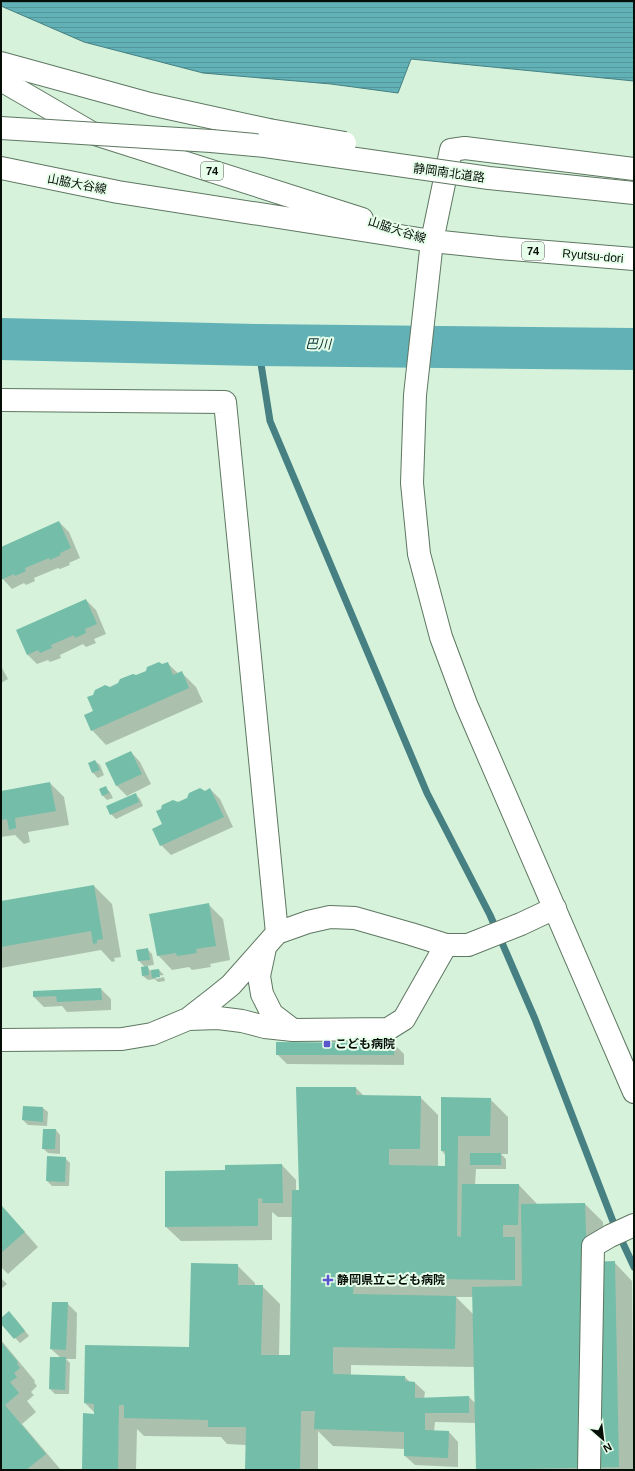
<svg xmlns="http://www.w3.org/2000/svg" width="635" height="1471" viewBox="0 0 635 1471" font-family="Helvetica,'Noto Sans JP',sans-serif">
	<defs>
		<pattern id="water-rules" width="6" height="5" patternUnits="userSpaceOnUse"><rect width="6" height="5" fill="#61b1b6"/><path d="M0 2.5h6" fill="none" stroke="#53979b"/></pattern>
	</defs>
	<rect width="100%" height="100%" fill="#d6f2da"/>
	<path fill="url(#water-rules)" stroke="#468082" d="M1,1H634V81L411,59L398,93L331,84L203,73L84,42L1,6Z"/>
	<path fill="#0003" fill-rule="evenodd" d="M59,522L69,532L80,558L69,563L70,565L60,569L58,568L34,578L35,581L26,585L24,583L12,589L1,577V548Z
		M86,600L96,610L106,634L94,639L96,643L86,647L83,644L60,655L61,658L50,662L48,660L37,664L27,654Z
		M167,663L179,674L182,673L196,687L203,702L106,745L92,730L95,711L110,688Z
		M1,666L8,679L1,683Z
		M131,752L140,762L151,784L127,796L117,786L107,763Z
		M95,761L100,765L104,775L98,778L93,773L89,763Z
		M50,783L64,797L69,825L28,832L30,842L24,844L15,835L1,837V792Z
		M105,787L110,792L113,798L107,800L103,796Z
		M210,789L220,799L233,827L171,855L161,845L163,825L178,803Z
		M135,794L140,799L143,806L116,819L111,814Z
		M94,886L112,904L121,957L114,958L115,961L112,962L101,950L1,968V902Z
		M209,905L223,919L230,960L210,964L211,967L192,970L189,967L172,970L158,955Z
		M147,949L152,954L154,965L146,966L151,971L159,970L164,975L156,976V979L164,977L165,981L158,982L155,979L148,980L143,976L145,967L139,961L137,950Z
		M101,989L111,999V1010L67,1012L62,1006L44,1007L34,997V992Z
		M394,1044L404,1054V1065L287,1064L277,1054Z
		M356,1088L364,1096L420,1097L438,1115V1167H446V1156L442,1151L490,1099L508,1117V1154H501L506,1159V1169H476L475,1185H519L537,1204H585L603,1222L604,1263L614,1262L632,1281L634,1470H477L476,1423L435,1422L434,1432H449L458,1442V1467L415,1465L405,1456V1449L333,1446L318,1431V1470H246V1445L227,1444L221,1437L144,1436L137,1429L136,1470H83L95,1413L85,1403L190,1348L237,1265L255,1283V1286H262L280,1304L279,1356H291L293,1217H278L272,1212V1240L181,1241L166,1227L226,1171L282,1165L296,1180V1191H300ZM456,1297H473L474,1315ZM351,1365L475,1367L476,1404L469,1397L424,1399L425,1392L415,1383L410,1382L405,1377L351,1375Z
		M43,1108L48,1112L47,1126L28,1125L23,1120Z
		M56,1130L60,1135V1154L48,1153L43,1148Z
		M65,1158L70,1163L69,1186H52L47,1181Z
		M1,1205L38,1247L8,1274L1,1267Z
		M1,1278L7,1284L1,1289Z
		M67,1303L77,1313L76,1359H66L70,1363L69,1394H55L50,1389L61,1358L51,1349Z
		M14,1317L29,1336L20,1343L1,1323V1319Z
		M1,1340L35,1381L34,1382L37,1386L31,1392L34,1395L27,1401L36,1412L22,1424L61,1470H1Z"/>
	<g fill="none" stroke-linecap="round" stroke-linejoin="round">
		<path stroke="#468082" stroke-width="7" d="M258,345L270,421L427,793L490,915L535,1019L614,1224L634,1267"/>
		<path stroke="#61b1b6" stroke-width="42" d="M1,339L258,345L634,349"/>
	</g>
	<path fill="#74bda9" d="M59,521L71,548L60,553L61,555L50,560L49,558L25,568L26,571L15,576L14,574L1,580V547Z
		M86,599L97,624L85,629L86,633L75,638L74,635L51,645L52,648L40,653L38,650L27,655L16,630Z
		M159,662L162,664L168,662L173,675L182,671L189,688L91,731L84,715L93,711L87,697L93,695L95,690L105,685L110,687L118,683L120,679L133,674L136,675L146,671L147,667Z
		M131,751L142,774L116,786L105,763Z
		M95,760L100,770L92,773L88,763Z
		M50,782L56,811L15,818L16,828L9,830L7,819L1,820V791Z
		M106,786L109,793L102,796L99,789Z
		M200,788L205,791L210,788L224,817L160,846L152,829L162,824L156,811L161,809L162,805L173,800L178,802L187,798L189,793Z
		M136,793L139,802L110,815L106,806Z
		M94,885L103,939L97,940V943L93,944L91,931L1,947V901Z
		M209,903L216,946L196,949L197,953L177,956L176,953L157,956L149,914Z
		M148,948L150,960L138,961L136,950Z
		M148,966L149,975L142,976L141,967Z
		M159,969L160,977L152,978L151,970Z
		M101,988L102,1000L57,1002L56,996L33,997V991Z
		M276,1042L395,1043L394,1055H276Z
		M296,1087H356V1095L421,1096L420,1149H389V1165L445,1166V1151H441V1097L491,1098L490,1136H458L457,1236L461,1237L462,1184H519L518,1225H503V1237H515V1280L354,1278L353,1294L456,1296L455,1349L333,1347V1374L405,1376V1381L415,1382V1398L469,1396V1413H425V1430L449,1431L448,1458L404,1456V1432L314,1429L315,1411H301L300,1470H245L246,1427H208V1420L124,1418V1405H119L118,1470H82L83,1413L94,1414V1404L84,1403L85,1345L189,1347L191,1263L238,1264V1285H263L261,1355H290L292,1190H299Z
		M23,1106L43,1107V1122L22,1120Z
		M43,1129H56L55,1149H42Z
		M470,1153H501V1165H470Z
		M47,1156L66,1157L65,1182L46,1181Z
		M282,1164L283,1203H262L263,1199L258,1198V1226L165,1227V1171L225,1170V1165Z
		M585,1203L587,1262L615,1261L619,1467L476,1470L472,1287L522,1286L521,1204Z
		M1,1205L25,1232L1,1253Z
		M52,1302H68L66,1350L50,1349Z
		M9,1311L25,1331L14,1339L1,1324V1318Z
		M1,1342L18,1362L17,1364L20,1368L14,1373L17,1377L10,1382L19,1393L5,1405L46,1454L26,1470H1Z
		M50,1357H66L65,1390L49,1389Z"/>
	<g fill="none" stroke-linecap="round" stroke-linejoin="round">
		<g stroke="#5e7761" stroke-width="24">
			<path id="minor" d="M634,169L465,148L451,150L432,241L415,395L412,483L419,554L441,637L466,704L634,1092
				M1,400L225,402L277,933
				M265,948L259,976L262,994L272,1014L293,1030
				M188,1019L218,1018L242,1021L265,1027L293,1030L388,1029L404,1019L446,945
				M1,1040L122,1039L152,1034L188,1019L215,998L231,985L277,933L308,922L330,917L355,918L411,934L446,945H468L521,924L555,908
				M589,1470L593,1246L610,1236L634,1225"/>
		</g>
		<g stroke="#5e7761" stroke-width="24">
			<path id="major" d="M1,80L92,133L362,219
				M1,168L118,192L432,241L499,248L634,259"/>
		</g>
		<g stroke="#5e7761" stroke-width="24">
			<path id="highway" d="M1,63L150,104L269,130"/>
		</g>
		<use href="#minor" stroke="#fff" stroke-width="22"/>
		<use href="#major" stroke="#fff" stroke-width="22"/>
		<use href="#highway" stroke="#fff" stroke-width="22"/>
		<g stroke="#5e7761" stroke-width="24" stroke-linecap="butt">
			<path id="highway-bridge" d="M1,128L211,141L265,146L489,178L634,193
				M269,130L345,143"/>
		</g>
		<use href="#highway-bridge" stroke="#fff" stroke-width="22"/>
	</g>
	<g fill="#5a56ce" stroke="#e7feea" stroke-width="1.5">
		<rect x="323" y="1040" width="8" height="8" rx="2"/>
		<path d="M326 1274h4v4h4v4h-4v4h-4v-4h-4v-4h4z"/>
	</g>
	<g text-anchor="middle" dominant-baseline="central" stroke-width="4" stroke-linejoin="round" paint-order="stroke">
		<g fill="#e7feea" stroke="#4a574b" stroke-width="1">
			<rect x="201" y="162" width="22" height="18" rx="3"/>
			<rect x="522" y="242" width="22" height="18" rx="3"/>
		</g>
		<g font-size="11" font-weight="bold" fill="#060f07">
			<text x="212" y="171">74</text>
			<text x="533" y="251">74</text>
		</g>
		<g font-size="12" fill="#060f07" stroke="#e7feea">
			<text transform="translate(449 173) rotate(8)">静岡南北道路</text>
			<text transform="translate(77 184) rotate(11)">山脇大谷線</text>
			<text transform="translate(397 230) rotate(18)">山脇大谷線</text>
			<text transform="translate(593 256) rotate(5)">Ryutsu-dori</text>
		</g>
		<g font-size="12" font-weight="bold" fill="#060f07" stroke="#e7feea" text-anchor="start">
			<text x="335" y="1044">こども病院</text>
			<text x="337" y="1280">静岡県立こども病院</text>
		</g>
		<g font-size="13" font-style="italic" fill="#073033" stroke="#e7feea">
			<text transform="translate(318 344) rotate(1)">巴川</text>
		</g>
	</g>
	<rect width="635" height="1471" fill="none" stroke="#060f07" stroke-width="4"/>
	<g transform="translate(603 1439) rotate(152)" stroke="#e7feea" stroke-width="3" paint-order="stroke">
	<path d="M0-3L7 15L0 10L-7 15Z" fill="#060f07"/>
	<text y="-6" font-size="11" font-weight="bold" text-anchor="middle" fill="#060f07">N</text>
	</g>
</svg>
